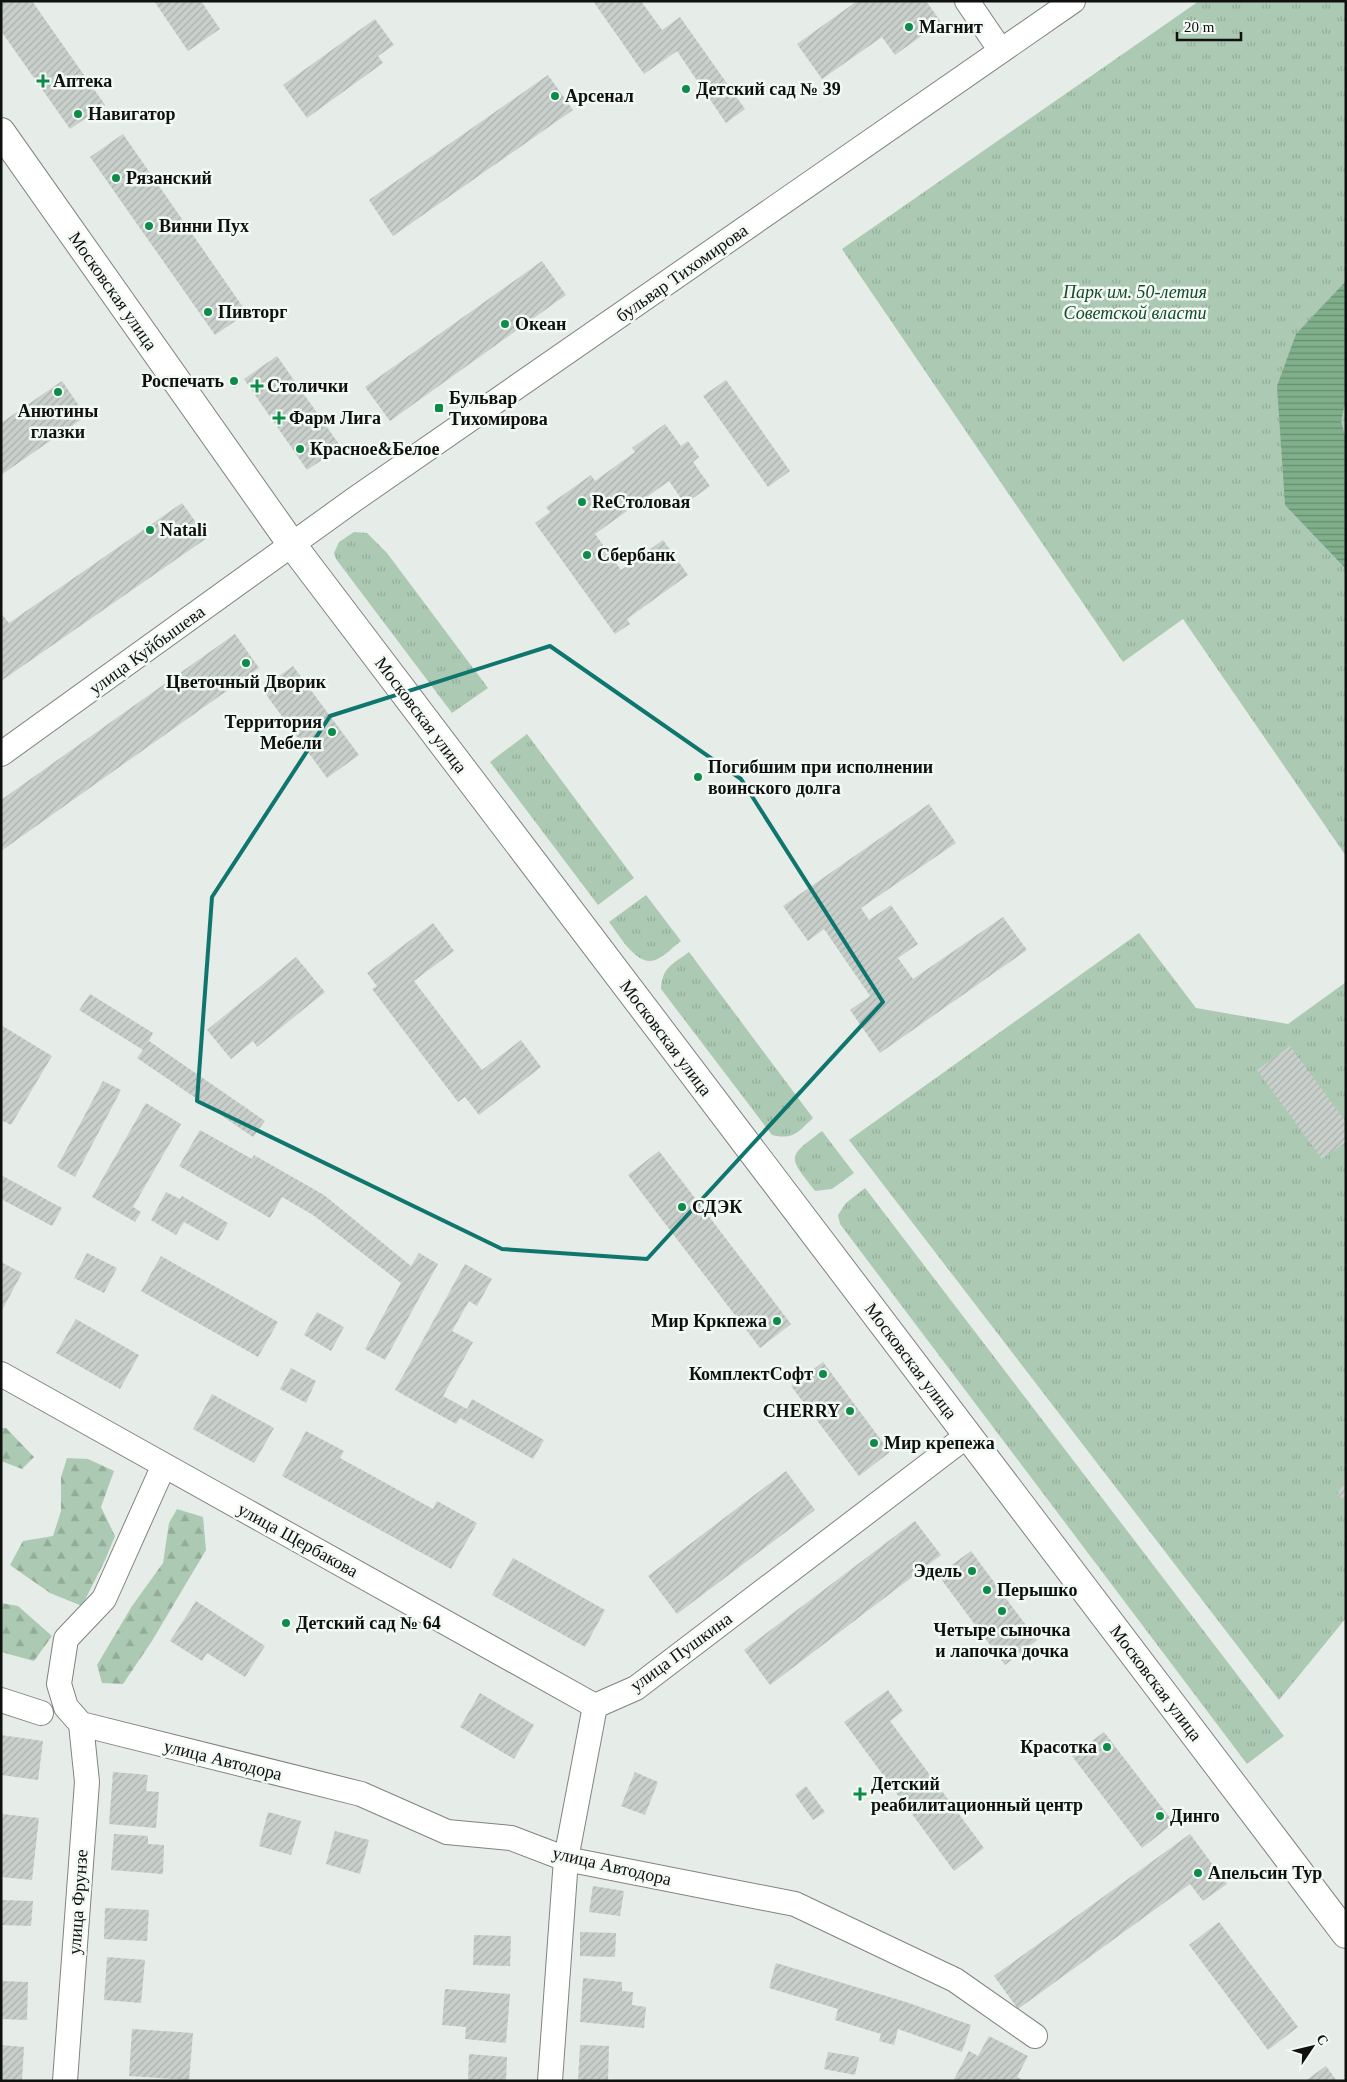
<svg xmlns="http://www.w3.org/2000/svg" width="1347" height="2082" viewBox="0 0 1347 2082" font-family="'Times New Roman',serif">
	<defs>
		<pattern id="grass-tufts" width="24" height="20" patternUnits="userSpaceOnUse" patternTransform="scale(1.25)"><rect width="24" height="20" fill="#accab3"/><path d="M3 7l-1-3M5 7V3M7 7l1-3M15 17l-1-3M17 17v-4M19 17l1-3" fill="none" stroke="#93ac99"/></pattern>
		<pattern id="forest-firs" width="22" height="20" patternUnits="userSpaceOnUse" patternTransform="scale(1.25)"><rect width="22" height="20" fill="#accab3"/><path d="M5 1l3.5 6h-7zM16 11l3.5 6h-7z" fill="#93ac99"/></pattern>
		<pattern id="water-rules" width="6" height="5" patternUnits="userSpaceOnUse" patternTransform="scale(1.25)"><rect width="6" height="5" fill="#80af8c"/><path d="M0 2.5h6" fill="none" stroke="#678d71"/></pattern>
		<pattern id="building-hatch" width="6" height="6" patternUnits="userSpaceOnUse" patternTransform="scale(1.25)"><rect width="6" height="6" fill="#c9d0cb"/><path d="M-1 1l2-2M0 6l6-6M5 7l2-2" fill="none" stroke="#abb2ad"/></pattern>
	</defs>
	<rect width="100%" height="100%" fill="#e6ece7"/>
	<path fill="url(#grass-tufts)" d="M1199,1H1346V856L1183,619L1123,662L842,249Z
		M354,532L367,533L387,553L488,688L452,713L336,559L334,553L339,542Z
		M527,734L634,878L598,905L490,762Z
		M646,895L681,941C673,947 664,957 655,960C637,967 619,935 609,922Z
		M1139,933L1196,1008L1288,1024L1346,982V1618L1279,1700L849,1140Z
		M689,952L813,1118C798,1132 794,1140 772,1135L661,989C662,967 673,964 689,952Z
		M822,1131L854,1173L832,1189L815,1191C788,1156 786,1158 822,1131Z
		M865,1188L1284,1736L1247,1764L840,1224L838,1215L846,1203Z"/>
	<path fill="url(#forest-firs)" d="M1,1428H6L34,1457L22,1469L1,1461Z
		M67,1458L88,1459L114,1471L101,1507L115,1536L105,1560L82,1606L50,1593L10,1565L23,1541L53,1536L61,1511V1477Z
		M177,1509L203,1517L206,1550L152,1641L123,1684L102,1683L97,1665L132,1606L163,1563L169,1523Z
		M1,1603L18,1606L52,1636L34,1661L1,1652Z"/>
	<path fill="url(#water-rules)" d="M1346,281V399L1341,421L1346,440V569L1285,505L1277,386L1296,334Z"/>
	<path fill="url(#building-hatch)" d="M1,1H32L105,105L70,129L1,31Z
		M154,1H201L220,29L188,51Z
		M593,1H641L662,30L680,17L745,109L726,123L677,51L644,74Z
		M857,1H926L941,22L895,55L882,37L822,79L797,44Z
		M375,19L394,45L378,56L383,63L307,118L283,85Z
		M548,75L573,110L393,236L369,200Z
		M123,134L247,313L215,335L90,157Z
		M542,261L566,295L390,421L365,387Z
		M277,356L341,447L307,470L244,379Z
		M233,375L240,384L234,388L228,379Z
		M726,380L790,471L768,487L703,396Z
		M62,381L86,416L1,475V423Z
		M665,424L681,446L688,441L699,457L693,462L710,486L685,504L669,481L595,534L621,570L663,540L688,575L627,619L630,624L615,634L535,523L550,512L546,507L591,475L595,481L635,452L632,448Z
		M182,503L207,538L1,681V613L9,623Z
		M235,634L259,668L1,851V800Z
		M293,666L359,755L327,778L262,689Z
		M929,804L956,843L861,908L869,920L891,905L918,944L898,958L913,979L1003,917L1027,950L880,1053L850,1010L870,996L824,929L808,941L783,906Z
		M433,923L454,951L414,981L482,1070L521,1040L541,1067L479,1115L465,1097L458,1102L372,989L377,986L367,973Z
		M296,957L325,992L257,1047L253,1041L231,1059L207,1030Z
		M90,994L153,1033L149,1041L265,1121L253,1137L137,1058L143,1050L79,1010Z
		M1,1025L52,1056L11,1125L1,1120Z
		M1290,1046L1346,1122V1142L1322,1159L1257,1070Z
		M103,1081L121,1090L75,1177L57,1167Z
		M146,1103L181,1124L133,1207L141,1212L135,1222L92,1197Z
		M200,1130L252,1159L254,1155L324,1195L411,1266L419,1253L438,1264L385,1360L365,1349L401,1283L313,1215L282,1197L270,1218L179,1166Z
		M659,1151L791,1324L760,1348L628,1175Z
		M1,1175L62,1208L52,1226L1,1199Z
		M166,1192L180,1199L182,1196L228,1223L218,1241L184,1222L176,1235L151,1220Z
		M87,1253L117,1268L104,1293L74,1278Z
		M161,1256L278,1322L258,1357L141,1291Z
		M1,1262L22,1273L1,1312Z
		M465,1264L492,1279L477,1306L469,1301L452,1331L473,1342L443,1396L467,1409L472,1399L544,1440L533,1459L460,1418L456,1424L395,1390Z
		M317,1312L344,1327L331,1351L304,1335Z
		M76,1319L139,1355L120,1389L56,1353Z
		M823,1362L890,1452L859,1476L791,1386Z
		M291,1368L316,1381L306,1403L280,1389Z
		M212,1394L274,1428L254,1463L193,1429Z
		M306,1431L344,1451L340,1458L433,1509L437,1501L477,1523L451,1569L282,1476Z
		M786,1471L815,1510L677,1614L648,1576Z
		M1346,1477V1499L1337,1496Z
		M915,1521L941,1555L770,1685L744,1650Z
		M971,1551L1037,1640L1005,1665L938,1575Z
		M513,1558L605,1610L585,1647L492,1595Z
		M196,1601L265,1646L245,1677L207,1653L202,1661L170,1641Z
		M888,1690L903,1711L890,1721L984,1848L954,1871L844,1722Z
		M480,1693L534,1725L514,1759L460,1727Z
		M1104,1732L1174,1823L1142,1848L1072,1756Z
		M1,1735L43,1741L38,1780L1,1775Z
		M113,1772L148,1775L146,1791L159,1792L156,1828L109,1824Z
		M635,1772L658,1782L645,1815L621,1806Z
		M806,1786L825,1812L813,1820L795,1795Z
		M268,1812L301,1821L291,1855L259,1846Z
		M2,1814L39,1818L32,1880L1,1877Z
		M335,1831L369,1840L360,1874L326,1864Z
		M114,1834L148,1836V1844L164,1845L163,1874L111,1870Z
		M1190,1834L1227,1884L1203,1901L1190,1884L1018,2009L994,1976Z
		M593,1886L624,1891L620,1916L589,1912Z
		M1,1900L33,1901L31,1926L1,1925Z
		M105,1908L149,1910L147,1941L104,1939Z
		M1219,1922L1298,2027L1268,2050L1189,1945Z
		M580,1932L616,1933L615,1957L580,1956Z
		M474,1935L511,1936L510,1966L473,1965Z
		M107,1957L145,1960L141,2003L104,2000Z
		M776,1963L906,2002L971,2025L962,2052L898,2029L894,2045L879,2041L881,2034L835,2020L838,2009L769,1988Z
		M583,1978L622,1982V1991L633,1992L632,2005L646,2007L644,2028L580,2022Z
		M1,1981L28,1982L27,2020L1,2019Z
		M445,1989L510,1994L506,2043L465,2039L466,2027L442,2025Z
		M132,2029L193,2033L189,2080L129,2076Z
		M989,2036L1028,2056L1017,2077L1024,2081H953L969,2051L978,2056Z
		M1,2045L24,2047L22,2081H1Z
		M580,2045L609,2046L608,2081H578Z
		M828,2052L859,2057L855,2075L824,2069Z
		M469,2054L507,2057L506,2081H468Z
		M1326,2066L1337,2081H1305Z"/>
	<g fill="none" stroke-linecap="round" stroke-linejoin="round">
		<g stroke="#7f8480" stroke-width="26">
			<path id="minor" d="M967,1L1001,51
				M1,754L355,499L1073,1
				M1,1374L595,1706
				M1,1700L41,1713
				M595,1706L636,1688L968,1435
				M81,1724L361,1794L447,1832L511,1838L566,1859L795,1904L955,1980L1035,2036
				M81,1724L66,1707L59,1684L66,1639L104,1599L164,1465
				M65,2081L87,1782L81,1724
				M550,2081L566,1859L595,1706"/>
		</g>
		<g stroke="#7f8480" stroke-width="30">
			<path id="major" d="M1,132L293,546L1346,1934"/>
		</g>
		<use href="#minor" stroke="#fff" stroke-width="24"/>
		<use href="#major" stroke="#fff" stroke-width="28"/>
	</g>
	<path fill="none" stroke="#0f766e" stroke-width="4" stroke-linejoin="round" d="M550,646L741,779L883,1002L647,1259L502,1249L197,1101L212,897L330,716Z"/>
	<g fill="#0c8c48" stroke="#f3f9f4" stroke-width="2">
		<circle cx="909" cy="27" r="5"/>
		<path d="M40.5 73.5h5v5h5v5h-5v5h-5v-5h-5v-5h5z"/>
		<circle cx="686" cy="89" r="5"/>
		<circle cx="555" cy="96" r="5"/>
		<circle cx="78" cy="114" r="5"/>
		<circle cx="116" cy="178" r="5"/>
		<circle cx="149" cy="226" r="5"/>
		<circle cx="208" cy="312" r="5"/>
		<circle cx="505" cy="324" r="5"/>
		<circle cx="234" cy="381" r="5"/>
		<path d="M254.5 378.5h5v5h5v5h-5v5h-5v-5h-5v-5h5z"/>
		<circle cx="58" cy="392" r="5"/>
		<rect x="434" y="403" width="10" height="10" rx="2.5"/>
		<path d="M276.5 410.5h5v5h5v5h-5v5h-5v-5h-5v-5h5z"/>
		<circle cx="300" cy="449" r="5"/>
		<circle cx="582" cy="502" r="5"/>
		<circle cx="150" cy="530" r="5"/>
		<circle cx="587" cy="555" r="5"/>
		<circle cx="246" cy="663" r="5"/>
		<circle cx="332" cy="732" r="5"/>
		<circle cx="698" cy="777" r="5"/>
		<circle cx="682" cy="1207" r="5"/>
		<circle cx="777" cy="1321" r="5"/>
		<circle cx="823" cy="1374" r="5"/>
		<circle cx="850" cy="1411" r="5"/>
		<circle cx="874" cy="1443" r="5"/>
		<circle cx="972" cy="1571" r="5"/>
		<circle cx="987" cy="1590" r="5"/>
		<circle cx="1002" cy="1611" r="5"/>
		<circle cx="286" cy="1623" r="5"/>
		<circle cx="1107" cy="1747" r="5"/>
		<path d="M857.5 1786.5h5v5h5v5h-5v5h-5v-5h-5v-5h5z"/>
		<circle cx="1160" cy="1816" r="5"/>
		<circle cx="1198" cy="1873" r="5"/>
	</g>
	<g text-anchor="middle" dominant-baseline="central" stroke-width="5" stroke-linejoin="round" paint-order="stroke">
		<g font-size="18" font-weight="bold" fill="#0f110f" stroke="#f3f9f4" text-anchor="start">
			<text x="919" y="27">Магнит</text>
			<text x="53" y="81">Аптека</text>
			<text x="696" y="89">Детский сад № 39</text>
			<text x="565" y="96">Арсенал</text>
			<text x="88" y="114">Навигатор</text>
			<text x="126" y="178">Рязанский</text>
			<text x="159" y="226">Винни Пух</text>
			<text x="218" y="312">Пивторг</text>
			<text x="515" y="324">Океан</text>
			<text x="224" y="381" text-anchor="end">Роспечать</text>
			<text x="267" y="386">Столички</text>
			<text x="449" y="398">Бульвар<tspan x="449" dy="21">Тихомирова</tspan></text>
			<text x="58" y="411" text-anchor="middle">Анютины<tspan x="58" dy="21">глазки</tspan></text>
			<text x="289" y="418">Фарм Лига</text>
			<text x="310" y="449">Красное&amp;Белое</text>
			<text x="592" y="502">ReСтоловая</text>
			<text x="160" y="530">Natali</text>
			<text x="597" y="555">Сбербанк</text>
			<text x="246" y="682" text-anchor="middle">Цветочный Дворик</text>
			<text x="322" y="722" text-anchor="end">Территория<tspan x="322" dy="21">Мебели</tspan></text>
			<text x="708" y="767">Погибшим при исполнении<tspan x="708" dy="21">воинского долга</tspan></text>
			<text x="692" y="1207">СДЭК</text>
			<text x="767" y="1321" text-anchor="end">Мир Кркпежа</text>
			<text x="813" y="1374" text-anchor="end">КомплектСофт</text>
			<text x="840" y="1411" text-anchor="end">CHERRY</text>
			<text x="884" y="1443">Мир крепежа</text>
			<text x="962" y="1571" text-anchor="end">Эдель</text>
			<text x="997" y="1590">Перышко</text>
			<text x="296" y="1623">Детский сад № 64</text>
			<text x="1002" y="1630" text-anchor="middle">Четыре сыночка<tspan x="1002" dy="21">и лапочка дочка</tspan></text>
			<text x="1097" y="1747" text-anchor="end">Красотка</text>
			<text x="871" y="1784">Детский<tspan x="871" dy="21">реабилитационный центр</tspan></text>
			<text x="1170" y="1816">Динго</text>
			<text x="1208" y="1873">Апельсин Тур</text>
		</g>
		<g font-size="18" fill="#0f110f" stroke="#f3f9f4">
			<text transform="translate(682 273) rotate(-35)">бульвар Тихомирова</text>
			<text transform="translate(113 291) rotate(55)">Московская улица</text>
			<text transform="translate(147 650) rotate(-36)">улица Куйбышева</text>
			<text transform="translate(421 715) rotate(53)">Московская улица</text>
			<text transform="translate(666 1038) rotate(53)">Московская улица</text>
			<text transform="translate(911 1361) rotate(53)">Московская улица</text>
			<text transform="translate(298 1540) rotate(29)">улица Щербакова</text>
			<text transform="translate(681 1652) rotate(-36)">улица Пушкина</text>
			<text transform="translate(1156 1683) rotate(53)">Московская улица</text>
			<text transform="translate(223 1760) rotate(14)">улица Автодора</text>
			<text transform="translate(612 1866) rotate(13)">улица Автодора</text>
			<text transform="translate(78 1902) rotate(-86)">улица Фрунзе</text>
		</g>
		<g font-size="18" font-style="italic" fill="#144a28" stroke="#f3f9f4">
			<text x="1135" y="292">Парк им. 50-летия<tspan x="1135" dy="21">Советской власти</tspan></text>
		</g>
	</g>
	<rect width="1347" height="2082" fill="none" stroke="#0f110f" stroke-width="5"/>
	<g transform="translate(1312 2047) rotate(55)" stroke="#f3f9f4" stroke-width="4" paint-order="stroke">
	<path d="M0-4L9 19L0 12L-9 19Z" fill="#0f110f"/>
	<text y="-8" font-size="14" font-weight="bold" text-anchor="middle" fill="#0f110f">С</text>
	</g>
	<path d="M1177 32v8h64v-8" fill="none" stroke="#0f110f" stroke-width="2.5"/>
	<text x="1184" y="32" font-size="15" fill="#0f110f" stroke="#f3f9f4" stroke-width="4" paint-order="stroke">20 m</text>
</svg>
